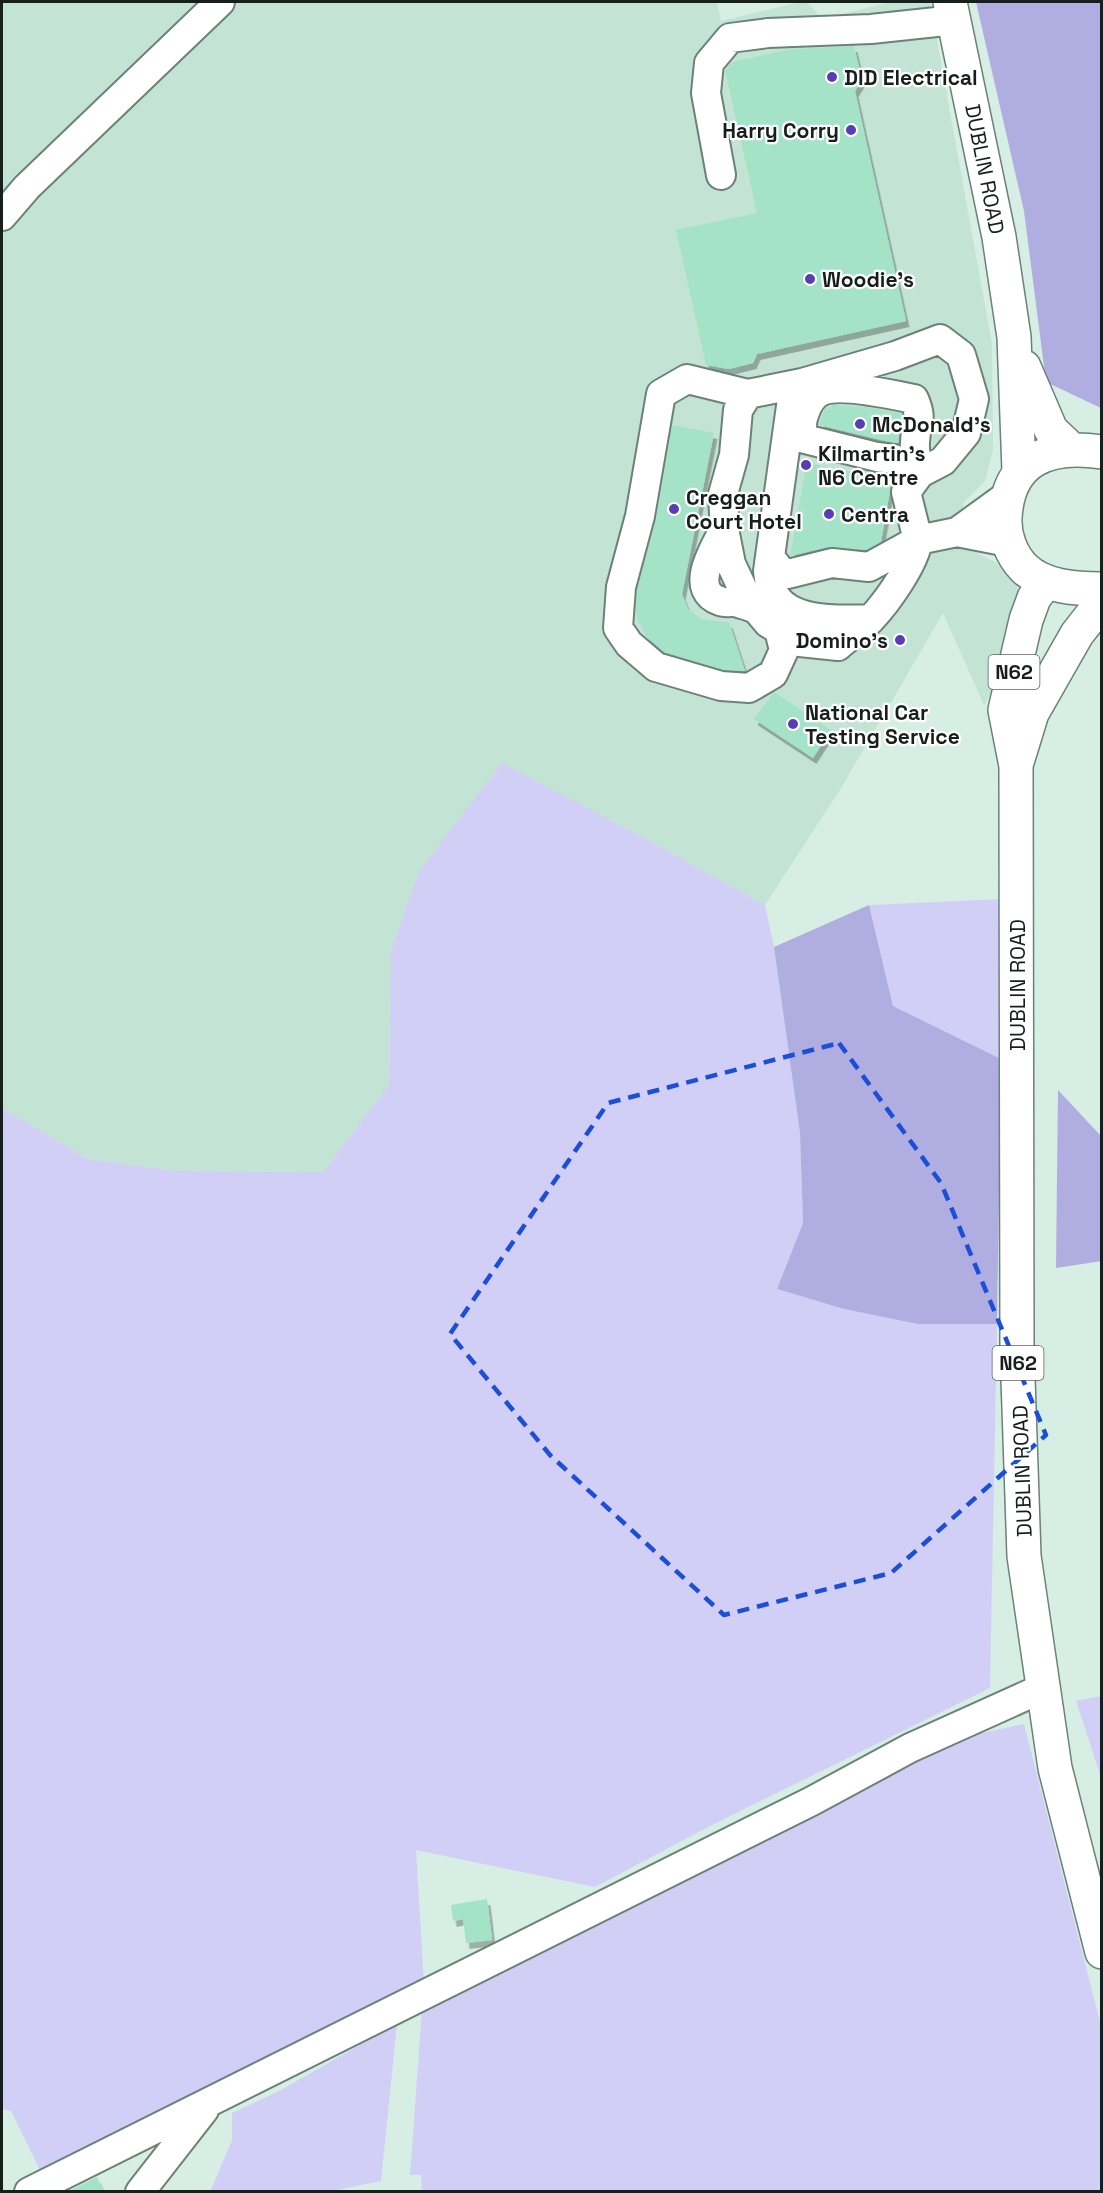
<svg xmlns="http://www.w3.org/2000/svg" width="1103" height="2193" viewBox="0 0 1103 2193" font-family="'Space Grotesk',sans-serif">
	<defs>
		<filter id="shadow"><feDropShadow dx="3.5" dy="6" stdDeviation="0" flood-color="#0004"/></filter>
	</defs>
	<rect width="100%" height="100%" fill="#d6eee3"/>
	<path fill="#c3e3d5" d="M2,2H717L721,21L800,2H807L822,19L890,2H930L992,344L993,450L985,481L963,503L972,551L993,561L1010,577L1026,600L1005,670L984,705L943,613L841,788L765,905L635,833L501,764L391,951L389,1085L323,1172L177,1171L88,1159L2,1108Z"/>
	<path fill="#d2cff7" d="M502,763L635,833L765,905L774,947L800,1133L803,1223L777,1289L844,1309L918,1324H997L990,1688L712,1825L595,1887L416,1850L424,1985L42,2174L11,2111L2,2109V1108L88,1159L177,1171L323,1172L389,1085L391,951L419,872Z
		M1003,899L1001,1059L893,1006L869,905Z
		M1101,1696H1102L1101,1777L1076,1701Z
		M1024,1724L1101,2026V2191L422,2192L421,2175H410L422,2010L692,1872L968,1736Z
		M397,2024L381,2181L332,2191L210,2192L232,2140V2113L279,2091Z"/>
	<path fill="#b0ade0" d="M976,2H1101V408L1046,382L1024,211Z
		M869,905L893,1006L1001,1059L997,1324H918L844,1309L777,1289L803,1223L800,1133L774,947Z
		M1058,1090L1101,1136L1102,1261L1056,1268Z"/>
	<path fill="#a5e3c9" filter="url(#shadow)" d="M854,46L862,80L855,91L906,321L757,354L753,363L729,369L706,365L676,230L757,213L725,70L732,62L792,49Z
		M833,405L865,407L902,413L898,444L819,425L824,410Z
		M672,425L714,433L682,594L688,609L703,620L729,622L745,671L724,670L664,652L648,638L638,621L636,612L637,590L656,519Z
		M807,463L855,473L859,470L884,474L891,485L881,542L866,550L828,547L790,556Z
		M774,692L831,730L813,758L754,719Z
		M487,1899L492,1940L466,1943L463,1919L453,1921L451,1905Z
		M97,2177L104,2192H67Z"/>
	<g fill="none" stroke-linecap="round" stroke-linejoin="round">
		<g stroke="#6c8178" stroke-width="32">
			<path id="minor" d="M721,175L706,93L709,63L730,38L768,33L871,29L955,20
				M2,216L27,187L220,2
				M748,394L738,410L734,455L723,494L725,534L731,564L747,598L768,623L800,642L838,646C848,637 861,629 871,619C887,602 915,563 918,540L957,532L1008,542
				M791,406L768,571C769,577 769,584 772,589C785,624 841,620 871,619
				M915,479L894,459L877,457L805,439C801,430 801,421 805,412C808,403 813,395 822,391C840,383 894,395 914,399C924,422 915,423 915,443C914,453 918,463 920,473
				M725,528C715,547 687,590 720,601C724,603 730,602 734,602C742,603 749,607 757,609
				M957,532L1008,495
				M770,557L780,570L788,574L832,563L869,567L918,540L906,492L920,473L943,461L966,433L974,399L961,355L940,339L895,356L802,383L748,394L687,379L661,394L640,516L621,587L618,628L629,644L656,667L721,686L749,688L773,674L784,650L779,630
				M29,2192L812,1801L910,1748L1043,1688
				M140,2192L204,2110"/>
		</g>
		<g stroke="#6c8178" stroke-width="36">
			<path id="major" d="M950,2L999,237L1014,337L1019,471
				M1024,367L1051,430L1071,449
				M1102,452C1049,444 1008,459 1005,518C1004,535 1011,555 1024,568C1043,587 1076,589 1102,589
				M1046,582L1034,598L1026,620L1005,710L1016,766L1017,1349L1024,1556L1055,1768L1102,1952
				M1017,762L1032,713L1077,634L1102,602"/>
		</g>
		<use href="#minor" stroke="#fff" stroke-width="28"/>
		<use href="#major" stroke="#fff" stroke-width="33"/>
	</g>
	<path fill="none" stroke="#1d4ed8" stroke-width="4.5" stroke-dasharray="12 8" stroke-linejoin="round" d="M839,1043L941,1183L1046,1435L891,1573L724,1615L550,1455L450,1334L608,1103Z"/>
	<g fill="#583db5" stroke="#fff" stroke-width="2">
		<circle cx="832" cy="77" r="6"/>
		<circle cx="851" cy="130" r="6"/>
		<circle cx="810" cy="279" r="6"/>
		<circle cx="860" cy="424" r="6"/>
		<circle cx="806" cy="465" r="6"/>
		<circle cx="674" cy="509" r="6"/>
		<circle cx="829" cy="514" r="6"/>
		<circle cx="900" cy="640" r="6"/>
		<circle cx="793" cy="724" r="6"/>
	</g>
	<g text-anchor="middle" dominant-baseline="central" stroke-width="4.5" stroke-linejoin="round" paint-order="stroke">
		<g fill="#fff" stroke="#5c625f" stroke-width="1.5">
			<rect x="988.5" y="655" width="51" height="34" rx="4.5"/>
			<rect x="992.5" y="1346" width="51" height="34" rx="4.5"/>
		</g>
		<g font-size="20" font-weight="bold" fill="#161f1b">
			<text x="1014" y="672">N62</text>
			<text x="1018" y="1363">N62</text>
		</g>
		<g font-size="21" font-weight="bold" fill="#161f1b" stroke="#fff" text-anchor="start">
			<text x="844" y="77">DID Electrical</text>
			<text x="839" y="130" text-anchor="end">Harry Corry</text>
			<text x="822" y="279">Woodie's</text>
			<text x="872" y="424">McDonald's</text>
			<text x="818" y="453">Kilmartin's<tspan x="818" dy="24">N6 Centre</tspan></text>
			<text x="686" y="497">Creggan<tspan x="686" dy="24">Court Hotel</tspan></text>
			<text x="841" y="514">Centra</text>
			<text x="888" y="640" text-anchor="end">Domino's</text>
			<text x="805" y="712">National Car<tspan x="805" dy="24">Testing Service</tspan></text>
		</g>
		<g font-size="21" fill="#161f1b" stroke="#fff">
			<text transform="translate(985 169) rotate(79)">DUBLIN ROAD</text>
			<text transform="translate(1017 985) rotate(-90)">DUBLIN ROAD</text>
			<text transform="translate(1022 1471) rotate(-92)">DUBLIN ROAD</text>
		</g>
	</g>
	<rect width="1103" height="2193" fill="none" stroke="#161f1b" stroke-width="6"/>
</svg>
